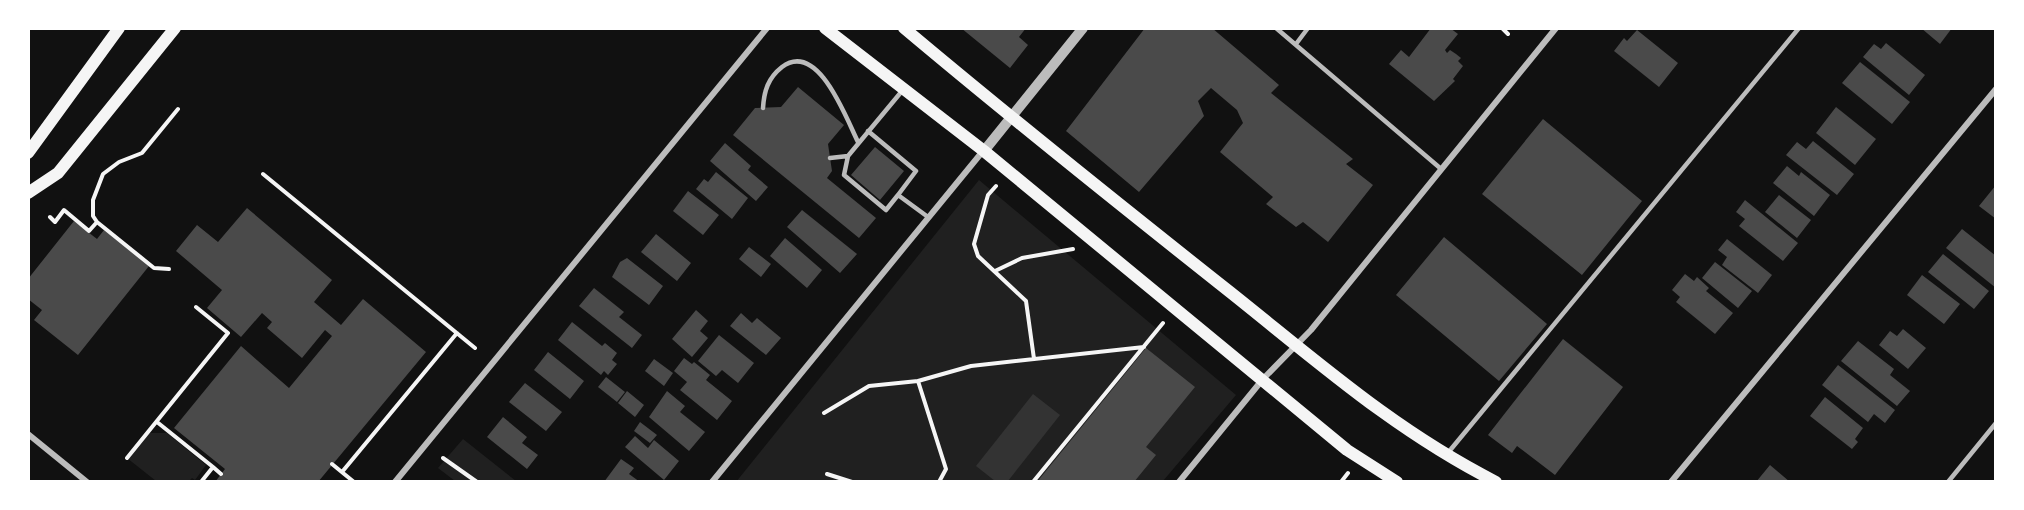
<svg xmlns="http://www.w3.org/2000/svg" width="2024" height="510" viewBox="0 0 2024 510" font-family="Mulish,sans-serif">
	<rect width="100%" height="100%" fill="#111"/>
	<path fill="#202020" d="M979,180L1236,395L1163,481L736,482Z
		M148,433H167L206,465L195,480L192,478L189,481H156L127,458Z
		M463,439L516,481H455L438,468Z"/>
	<path fill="#333" d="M1033,394L1060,415L1008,481H995L976,466Z"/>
	<path fill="#4a4a4a" d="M961,28H1026L1019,37L1028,45L1010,68Z
		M1145,28H1212L1279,85L1271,93L1353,159L1346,164L1373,185L1328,242L1303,222L1296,227L1266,204L1273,197L1220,152L1243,123L1237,110L1211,88L1198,101L1204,116L1139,192L1066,131Z
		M1431,28H1450L1458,34L1445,50L1447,53L1450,50L1456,54L1461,58L1458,61L1463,66L1453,79L1455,81L1434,101L1389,64L1401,50L1409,57Z
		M1921,28H1952L1940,44Z
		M1637,30L1678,63L1659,87L1614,51L1624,38L1627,41Z
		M1886,43L1925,75L1909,95L1863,57L1874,44L1881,49Z
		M1860,62L1910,102L1892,124L1842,83Z
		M798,87L844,125L828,144L832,171L827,178L876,218L859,238L733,135L755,108L781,107Z
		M1836,107L1876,139L1855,165L1816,133Z
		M1543,119L1642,201L1582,275L1482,194Z
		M1813,141L1854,174L1837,195L1786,155L1797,142L1806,149Z
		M725,143L751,166L748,170L768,187L756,201L710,161Z
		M875,147L904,171L880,200L851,175Z
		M1787,166L1799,176L1801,172L1830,195L1814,216L1773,183Z
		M716,172L748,198L732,219L696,189L704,179L708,182Z
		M1996,185V219L1979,206Z
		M688,191L719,215L703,235L673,211Z
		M1779,195L1811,220L1797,238L1765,212Z
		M1745,200L1798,243L1783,261L1739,226L1745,219L1736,212Z
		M247,208L332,280L314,302L341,325L363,299L426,352L318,482H215L225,469L174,428L241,346L289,388L332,336L325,330L302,358L267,328L272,322L262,313L241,337L207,308L222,290L176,251L197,225L218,242Z
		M802,210L857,254L840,273L787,227Z
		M74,221L97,239L104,230L149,266L78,355L34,320L42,310L28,299V279Z
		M1962,229L1996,256V288L1946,248Z
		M656,234L691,263L677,281L641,252Z
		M1444,237L1547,324L1499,381L1396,295Z
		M785,238L822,270L807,288L770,256Z
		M1727,239L1772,275L1758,293L1722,265L1727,257L1718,250Z
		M749,247L771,264L761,277L739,259Z
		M1943,254L1989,291L1974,309L1928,272Z
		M627,258L663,286L649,305L612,277L620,262Z
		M1715,262L1752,291L1738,308L1702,278Z
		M1685,274L1694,281L1697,277L1709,288L1706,291L1733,313L1715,334L1676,302L1680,297L1672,290Z
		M1922,275L1960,304L1944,324L1907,295Z
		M594,288L624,312L619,317L642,335L632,348L579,306Z
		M696,310L708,321L700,331L708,338L692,357L672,339Z
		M741,313L752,323L757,318L781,338L766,355L730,326Z
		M572,322L602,346L605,343L617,353L612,360L617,364L608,375L604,371L601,375L558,340Z
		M1903,329L1926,348L1908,369L1879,345L1890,331L1897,336Z
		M719,335L754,363L738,383L722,370L716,376L698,361Z
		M1563,339L1623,387L1555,475L1517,446L1512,453L1488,435Z
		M1858,341L1894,369L1890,375L1910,391L1897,406L1841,361Z
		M1146,348L1195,387L1146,447L1156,455L1134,482H1037Z
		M548,352L584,381L570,399L534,370Z
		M684,358L692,364L694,362L710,375L706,380L732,401L717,420L680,390L687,382L674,371Z
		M654,359L673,373L664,386L645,371Z
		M1838,365L1895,410L1885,423L1874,414L1868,422L1822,385Z
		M606,377L625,392L617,402L598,387Z
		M525,383L562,412L546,431L509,402Z
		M627,391L644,405L635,417L618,403Z
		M667,391L685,406L680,412L705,432L689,451L649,417Z
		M1825,397L1863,428L1855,439L1858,442L1852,449L1810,416Z
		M503,417L527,437L522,443L538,455L527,469L487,437Z
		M640,422L657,435L650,443L634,431Z
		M635,436L648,448L654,440L679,461L664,480L625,447Z
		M621,459L634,468L629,474L640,482H604Z
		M1770,465L1790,482H1756Z"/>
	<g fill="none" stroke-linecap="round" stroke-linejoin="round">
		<path stroke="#f5f5f5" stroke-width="4" d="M1502,28L1508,34
			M263,174L475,348
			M996,186L988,195L974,244L978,256L1026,301L1034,359
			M50,217L55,222L64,210L89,231L97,222L93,216V200L103,174L119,162L142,153L178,109
			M97,222L154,268L169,269
			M995,271L1022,258L1073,249
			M918,381L946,469L939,482
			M824,413L869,386L918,381L971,366L1144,347
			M157,422L213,467
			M127,458L228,333L196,307
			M443,458L477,482
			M332,464L354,482
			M342,472L457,333
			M827,474L852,482
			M201,482L213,467L221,474
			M1033,482L1163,323
			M1341,482L1348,473"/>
		<path stroke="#bcbcbc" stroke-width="4.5" d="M1276,28L1440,168
			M1296,44L1308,28
			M763,108C764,91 768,78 782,67C818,40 846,118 858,142
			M868,131L916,171L898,195L928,217
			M830,158L848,156
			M898,195L886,210L844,175L848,156L902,91
			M1447,454L1799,28
			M1948,482L1996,423"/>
		<path stroke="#bcbcbc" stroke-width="6" d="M28,434L87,482
			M395,482L767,28
			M712,482L983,151
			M1179,482L1263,379L1311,330L1556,28
			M1671,482L1996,89"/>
		<path stroke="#bcbcbc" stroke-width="10" d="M984,151L1083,28"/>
		<path stroke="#f5f5f5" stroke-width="12" d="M825,28L984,151L1347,450L1397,482
			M904,28C1011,118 1120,205 1230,292C1318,362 1394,430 1496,482
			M28,153L119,28
			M28,193L58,173L175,28"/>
	</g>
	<rect width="2024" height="510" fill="none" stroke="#ffffff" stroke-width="60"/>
</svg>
